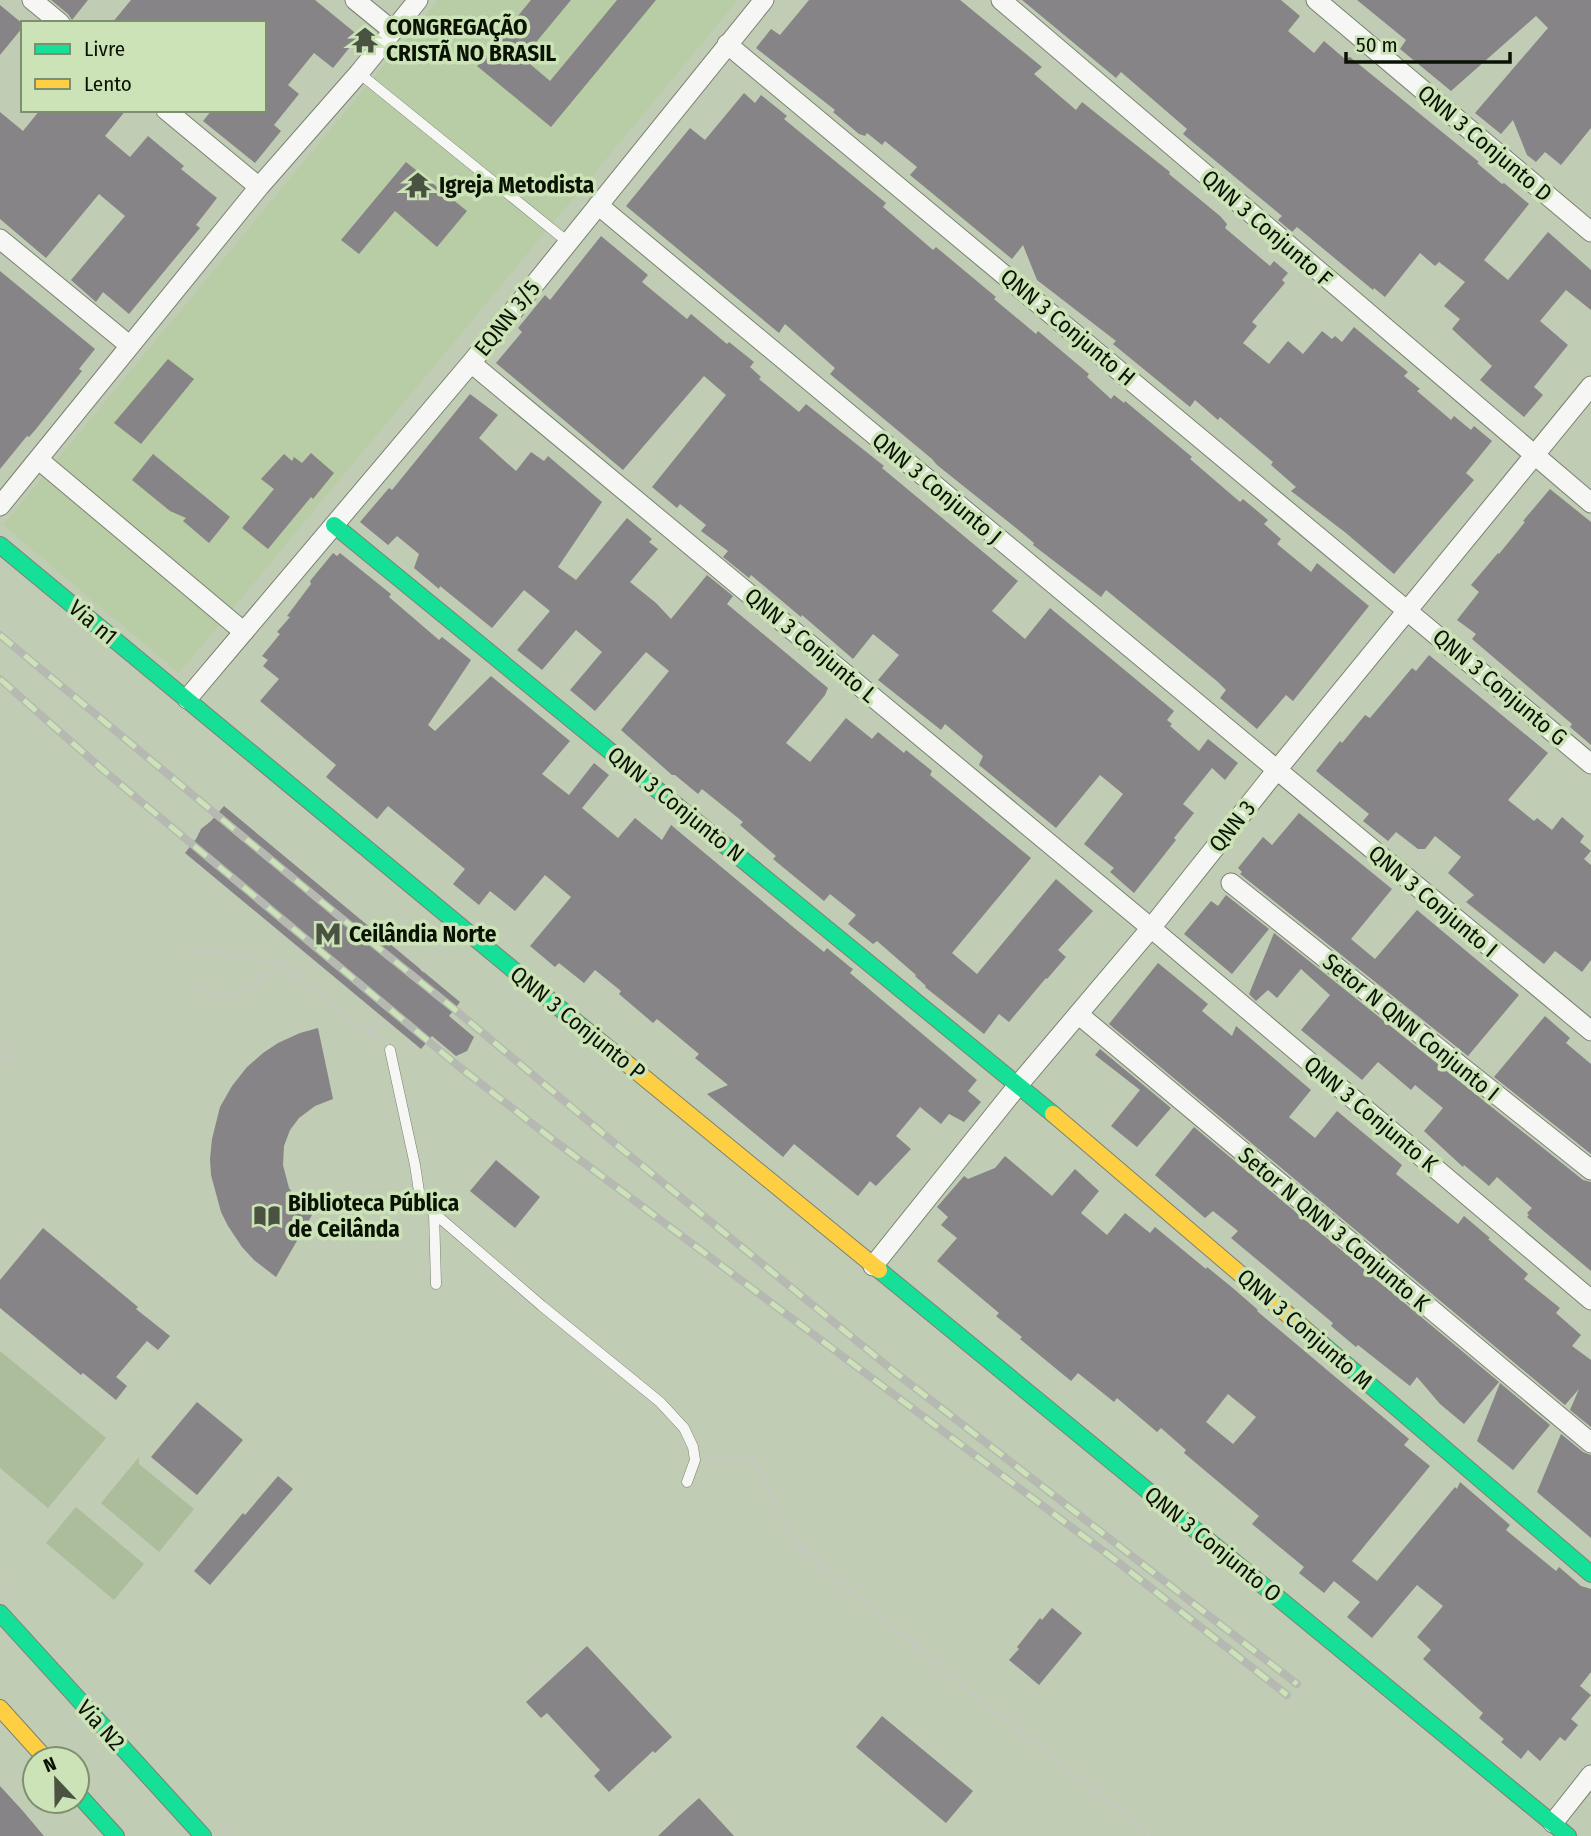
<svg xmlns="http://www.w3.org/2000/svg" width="1591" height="1836" viewBox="0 0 1591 1836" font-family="'Fira Sans Condensed',sans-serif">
	<rect width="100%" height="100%" fill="#c0ccb4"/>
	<path fill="#b8cca6" d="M438,0H738L179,673L3,525Z"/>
	<path fill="#abbd9a" d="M0,1351L106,1438L48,1508L0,1468Z
		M139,1457V1464L194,1509L159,1552L101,1503Z
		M76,1507L144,1564L114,1600L46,1543Z"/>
	<path fill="#868486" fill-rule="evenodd" d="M51,0H88L72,20L68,14Z
		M131,0H315L359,36L333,68L314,53L288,85L299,94L274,125L281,131L255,163L203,121L212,110H264V23H112Z
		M531,0H571L523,58L550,81L617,0H656L551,127L477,66Z
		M809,0H960L1042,67L1034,74L1076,110L1082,102L1170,172L1169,174L1220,216L1227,224L1225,228L1270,266L1274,261L1288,273L1282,280L1285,283L1252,322L1257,326L1243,343L1269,364L1288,341L1303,354L1322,331L1332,339L1335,336L1342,342L1354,327L1408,372L1404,376L1420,389L1417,391L1451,420L1454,416L1471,430L1474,426L1492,441L1466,473L1474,480L1394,574L1346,533L1291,491L1296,487L1271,465L1273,462L1220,417L1218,420L1195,400L1190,407L1113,344L1116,341L1037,280L1023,245L1012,259L910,175L917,167L885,141L882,145L867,133L865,136L859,134L833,112L835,110L756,48L771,29L780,35Z
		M1022,0H1281L1300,16L1288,31L1314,53L1324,41L1345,59L1350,57L1479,162L1477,163L1502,184L1504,183L1529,204L1484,260L1508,280L1548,232L1591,270V310L1566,290L1540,321L1568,345L1534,387L1543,395L1524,417L1480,380L1492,366L1452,329L1460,319L1444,306L1465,282L1439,262L1435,266L1420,253L1385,297L1374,288L1373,290L1297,227L1292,232L1278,220L1282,216L1183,134L1187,129L1121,72L1116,78Z
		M1357,0H1591V128L1561,165L1545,152L1536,162L1527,155L1513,120L1501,134L1475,113L1548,28L1536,16L1451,91L1400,49L1406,40Z
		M0,5L23,24V27L0,55Z
		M744,93L755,103L761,95L787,116L784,119L886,203L883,207L933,250L936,247L996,297L994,299L1036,334L1038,331L1089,374L1087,377L1111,399L1114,395L1124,403L1125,401L1192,457L1190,459L1240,502L1243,499L1268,520L1264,524L1281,539L1277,544L1311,572L1317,563L1369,606L1293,701L1286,695L1257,729L1220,698L1226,690L1218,682L1106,590L1101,597L1033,545L1034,543L1016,528L937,465L932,459L830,374L835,368L785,324L779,333L626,206L690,128L705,140Z
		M40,110H126L105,136L130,157L148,136L184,166L181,169L217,198L196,225L200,228L129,314L103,292L96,302L71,280L125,216L99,194L46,258L0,219V112L23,131Z
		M406,162L467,211L437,247L395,211L359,254L341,240Z
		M601,236L648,275L642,282L687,319L691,314L727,344L729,342L754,362L750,367L761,377L759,379L799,412L806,404L884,466L882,468L1018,581L992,611L1025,639L1050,608L1174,711L1167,720L1172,724L1170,726L1199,751L1208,739L1238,763L1225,780L1212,768L1183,804L1194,813L1174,838L1176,840L1134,893L1110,872L1114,868L1084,844L1123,794L1100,775L1056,828L979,765L983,756L945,724L941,730L878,680L899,655L873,634L853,659L802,615L801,617L751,575L749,578L723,557L728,551L701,531L706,525L680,504L677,508L652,487L726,395L704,376L623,470L496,363L522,332L518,328L545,295L550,300Z
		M0,271L95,349L79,369L82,371L36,429L29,437L27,436L0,469Z
		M168,359L194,379L141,444L114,423Z
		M470,394L498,415L479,438L516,471L531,452L544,461L548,456L602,502L558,567L576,580L627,518L652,539L649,542L658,549L630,582L656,603L671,619L707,575L733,596L727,604L828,688L825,695L786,743L810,762L846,718L872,739L878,732L904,753L906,750L932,771L930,775L1031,858L952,953L977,974L1056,879L1093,911L1058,950L1066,957L1047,979L1046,978L1009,1022L999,1014L984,1034L925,987L926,986L915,976L916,975L877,941L873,944L848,924L856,915L830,894L824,901L773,859L776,856L740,825L743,822L702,789L698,794L675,775H672L621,730L669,671L646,652L595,711L570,690L602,652L576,630L542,670L517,650L550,611L524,590L492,628L440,586L439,589L414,568L419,554L397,536L388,545L360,522L389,488L392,490Z
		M311,453L334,473L313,499L311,497L268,549L242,528L274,489L261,479L284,454L292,461L294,457L302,463Z
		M153,454L230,517L209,543L183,521L186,518L170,511L132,480Z
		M1550,489L1591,522V745L1570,727L1572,724L1472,639L1476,634L1457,620L1479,592L1471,585L1498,553L1499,554L1525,522L1523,521Z
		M333,553L337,556L340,553L391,594L389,597L439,640L442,637L471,660L428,725L435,731L491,676L570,741L542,774L569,795L594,763L609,775L582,808L618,838L635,818L662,840L671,825L798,931L824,952L827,948L850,967L853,969L850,973L977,1080L968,1091L981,1102L964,1122L949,1114L941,1124L920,1107L896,1136L911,1149L876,1186L870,1181L858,1196L794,1144L783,1157L707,1094L728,1085L695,1058L699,1054L657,1019L653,1023L619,994L621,991L595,970L584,983L559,963L555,967L530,946L571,897L545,875L515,911L490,891L479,905L453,884L465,869L388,806L377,819L326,777L336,765L260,701L279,679L263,666L268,660L262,656L280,634L277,632L290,617L287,616L311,584L310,581Z
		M1429,655L1548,753L1508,800L1534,821L1537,818L1552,830L1562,817L1584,836L1580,842L1591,851L1584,859L1591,865V960L1582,972L1555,951L1544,964L1466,902L1474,895L1448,873L1461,857L1435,836L1425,849H1418L1396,832L1388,841L1363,821L1369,814L1316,771L1340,741L1342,743L1365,715L1370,718L1412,668L1416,671Z
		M224,806L460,1002L449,1016L474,1037L467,1051L456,1056L432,1036L421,1049L185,853L196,839L201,829L211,821Z
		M1299,813L1392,889L1351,939L1375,959L1417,910L1519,995L1468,1056L1240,874L1242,872L1238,868L1263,837L1272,845Z
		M1226,895L1269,929L1232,974L1184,934L1211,901L1218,906Z
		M1274,933L1583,1180L1591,1182V1271L1527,1217L1529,1215L1527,1213L1532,1208L1497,1177L1489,1186L1464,1165L1463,1167L1424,1131L1443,1108L1415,1085L1411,1090L1378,1062L1362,1080L1301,1030L1330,995L1301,969L1277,998L1268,990L1256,1001L1249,994Z
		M1158,963L1208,1004L1202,1011L1232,1036L1236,1026L1311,1090L1289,1117L1315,1138L1337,1111L1402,1165L1396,1174L1458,1224L1464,1216L1490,1238L1488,1239L1528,1274L1524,1279L1560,1308L1556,1313L1581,1335L1572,1346L1591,1360V1427L1570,1410L1579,1389L1565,1405L1109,1024Z
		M1545,1016L1570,1038L1566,1043L1591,1064V1154L1494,1077Z
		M318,1028L333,1099L315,1106L299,1118L290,1130L284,1146L283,1165L289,1188L300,1204L312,1215L276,1277L254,1260L242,1247L228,1226L221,1212L211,1175L210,1159L212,1139L220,1107L232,1086L247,1067L263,1053L278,1043L300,1033Z
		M1100,1049L1171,1108L1137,1147L1111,1126L1140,1090L1095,1055Z
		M1194,1127L1499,1382L1464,1424L1440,1404L1417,1377L1410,1386L1358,1345L1356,1347L1331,1326L1333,1323L1231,1238L1238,1231L1213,1211L1205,1218L1155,1175Z
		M1005,1156L1052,1196L1075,1169L1099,1191L1081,1213L1107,1235L1125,1213L1150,1233L1155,1227L1206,1269L1207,1267L1234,1289L1258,1310L1257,1311L1409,1439L1404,1445L1430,1466L1352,1561L1377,1581L1455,1487L1457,1489L1460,1482L1510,1525L1506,1530L1556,1571L1559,1567L1581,1586L1591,1589V1672L1580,1686L1591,1695L1571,1719L1578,1725L1565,1741L1560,1737L1540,1761L1528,1750L1521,1759L1501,1742L1504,1739L1479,1718L1483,1713L1423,1659L1431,1650L1417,1637L1443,1606L1417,1585L1372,1638L1347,1617L1360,1602L1334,1581L1324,1593L1299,1573L1304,1567L1252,1524L1259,1516L1184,1453L1186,1450L1161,1428L1157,1432L1117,1398L1114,1402L1078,1373L1071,1381L1020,1339L1022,1337L996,1316L999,1313L937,1261L957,1238L941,1225L948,1217L937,1207L964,1176L968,1179L995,1168ZM1228,1394L1256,1417L1233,1444L1206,1422Z
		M496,1160L540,1197L515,1228L470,1191Z
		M43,1228L138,1307L136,1309L170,1336L158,1350L147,1341L116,1377L127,1386L116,1400L83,1373L81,1375L0,1308V1280Z
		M1500,1383L1550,1425L1513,1470L1477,1441Z
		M197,1402L243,1440L197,1495L151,1457Z
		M1561,1434L1583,1452L1591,1455V1538L1537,1492Z
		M278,1476L293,1489L210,1585L194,1571L243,1513L245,1515Z
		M1052,1608L1082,1633L1039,1685L1009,1660L1019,1649L1017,1647L1040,1618L1042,1620Z
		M587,1646L672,1737L655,1753L653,1751L609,1792L594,1776L600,1770L547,1713L541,1718L526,1702Z
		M882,1716L973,1791L946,1823L856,1747Z
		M0,1786L22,1810L44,1836H0Z
		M699,1798L734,1836H658L680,1815Z"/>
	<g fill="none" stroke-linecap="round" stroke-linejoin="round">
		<g stroke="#798270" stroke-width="11">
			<path id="lane" d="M359,73L569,243
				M390,1050L415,1165L420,1198L434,1213L542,1306L660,1402L684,1428L693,1447L695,1460L687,1482
				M434,1213L436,1284"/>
		</g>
		<g stroke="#798270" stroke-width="21">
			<path id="street" d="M32,0L60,23
				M355,0L393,31
				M1001,0L1591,503
				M1316,0L1591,232
				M727,44L1591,764
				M166,110L259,187
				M598,205L1591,1031
				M0,239L129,345
				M471,363L1151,928L1591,1300
				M39,460L244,632
				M0,506L259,187L359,73L418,0
				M187,699L471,363L764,0
				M1231,883L1591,1170
				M1078,1014L1591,1443
				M873,1266L1019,1084L1151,928L1276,771L1591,386
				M1553,1823L1591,1775"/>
		</g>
		<g stroke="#798270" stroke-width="18">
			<path id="fast" d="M334,525L1053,1114
				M0,545L586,1030
				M879,1270L1568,1836
				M1321,1343L1591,1574
				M0,1613L203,1836
				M77,1793L116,1836"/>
		</g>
		<g stroke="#798270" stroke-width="18">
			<path id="slow" d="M586,1030L879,1270
				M1053,1114L1321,1343
				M0,1708L46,1759"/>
		</g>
		<path stroke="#c6c9c2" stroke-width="4.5" stroke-dasharray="3.5 3.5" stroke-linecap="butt" d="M186,949L282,963
			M422,971L445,942
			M198,989L235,998L283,964L381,1043
			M370,1034L383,1019
			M0,1050L13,1062
			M709,1460L753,1458L792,1541L942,1669L1151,1836
			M0,1581L9,1591
			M531,1669L544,1683
			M225,1827L233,1836"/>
		<use href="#lane" stroke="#f6f7f4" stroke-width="10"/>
		<use href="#street" stroke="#f6f7f4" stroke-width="19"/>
		<use href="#fast" stroke="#16e098" stroke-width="16"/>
		<use href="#slow" stroke="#ffcf43" stroke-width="16"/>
		<g stroke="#b6b9b2" stroke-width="8">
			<path id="rail" d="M0,635L340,917L453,1008L618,1146L896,1373L1297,1684
				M0,679L102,769L457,1065L552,1139L1114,1559L1287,1695"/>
		</g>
		<use href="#rail" stroke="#cce3b7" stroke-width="5" stroke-dasharray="16" stroke-linecap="butt"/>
	</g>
	<defs>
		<g id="temple-bare" transform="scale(2.1)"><path d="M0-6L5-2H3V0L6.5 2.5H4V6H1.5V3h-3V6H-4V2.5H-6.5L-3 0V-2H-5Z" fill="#4a5342" stroke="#cce3b7" stroke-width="2.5" paint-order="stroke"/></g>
		<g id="metro-bare" transform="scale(2.1)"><path d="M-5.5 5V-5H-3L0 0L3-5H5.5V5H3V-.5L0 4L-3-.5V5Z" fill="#4a5342" stroke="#cce3b7" stroke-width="2.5" paint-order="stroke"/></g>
		<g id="library-bare" transform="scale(2.1)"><path d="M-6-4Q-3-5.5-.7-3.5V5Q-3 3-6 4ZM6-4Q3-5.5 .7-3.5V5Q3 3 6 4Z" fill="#4a5342" stroke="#cce3b7" stroke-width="2.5" paint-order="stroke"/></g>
	</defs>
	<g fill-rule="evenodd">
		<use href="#temple-bare" x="365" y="40"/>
		<use href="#temple-bare" x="418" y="185"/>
		<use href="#metro-bare" x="328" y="934"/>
		<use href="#library-bare" x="267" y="1216"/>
	</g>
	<g text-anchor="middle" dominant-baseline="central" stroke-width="7" stroke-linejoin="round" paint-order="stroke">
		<g font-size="23" font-weight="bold" fill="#0a1204" stroke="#cce3b7" text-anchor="start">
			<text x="386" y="27">CONGREGAÇÃO<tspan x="386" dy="26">CRISTÃ NO BRASIL</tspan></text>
			<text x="439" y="185">Igreja Metodista</text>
			<text x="349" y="934">Ceilândia Norte</text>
			<text x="288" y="1203">Biblioteca Pública<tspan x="288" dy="26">de Ceilânda</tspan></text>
		</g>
		<g font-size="23" fill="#0a1204" stroke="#cce3b7">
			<text transform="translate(1485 143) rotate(40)">QNN 3 Conjunto D</text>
			<text transform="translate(1267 228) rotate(41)">QNN 3 Conjunto F</text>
			<text transform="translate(507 318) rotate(-51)">EQNN 3/5</text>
			<text transform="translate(1068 327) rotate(40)">QNN 3 Conjunto H</text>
			<text transform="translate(937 488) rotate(40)">QNN 3 Conjunto J</text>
			<text transform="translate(93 622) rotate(40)">Via n1</text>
			<text transform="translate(811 645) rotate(40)">QNN 3 Conjunto L</text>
			<text transform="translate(1500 687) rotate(40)">QNN 3 Conjunto G</text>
			<text transform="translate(676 804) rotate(39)">QNN 3 Conjunto N</text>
			<text transform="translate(1232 826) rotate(-51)">QNN 3</text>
			<text transform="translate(1433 901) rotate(40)">QNN 3 Conjunto I</text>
			<text transform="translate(578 1023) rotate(39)">QNN 3 Conjunto P</text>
			<text transform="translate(1411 1027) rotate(39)">Setor N QNN Conjunto I</text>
			<text transform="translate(1371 1114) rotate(40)">QNN 3 Conjunto K</text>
			<text transform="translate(1334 1229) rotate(40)">Setor N QNN 3 Conjunto K</text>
			<text transform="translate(1305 1329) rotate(41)">QNN 3 Conjunto M</text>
			<text transform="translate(1213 1544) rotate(39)">QNN 3 Conjunto O</text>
			<text transform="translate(101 1725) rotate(48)">Via N2</text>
		</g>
	</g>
	<rect x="21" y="21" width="245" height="91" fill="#cce3b7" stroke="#7e8f6f" stroke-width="2"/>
	<rect x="35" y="44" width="35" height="10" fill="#16e098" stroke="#7e8f6f" stroke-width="2"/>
	<text x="84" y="56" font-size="21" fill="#0a1204">Livre</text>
	<rect x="35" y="79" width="35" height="10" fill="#ffcf43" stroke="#7e8f6f" stroke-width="2"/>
	<text x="84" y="91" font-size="21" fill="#0a1204">Lento</text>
	<g transform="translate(56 1780) rotate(338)"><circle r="33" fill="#cce3b7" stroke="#7e8f6f" stroke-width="2"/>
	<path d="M0-5L12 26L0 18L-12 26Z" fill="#4a5342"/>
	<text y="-10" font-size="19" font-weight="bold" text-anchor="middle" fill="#0a1204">N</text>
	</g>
	<path d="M1346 52v10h164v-10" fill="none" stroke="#0a1204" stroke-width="3.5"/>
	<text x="1356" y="52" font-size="21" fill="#0a1204" stroke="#cce3b7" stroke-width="5" paint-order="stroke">50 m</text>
</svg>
